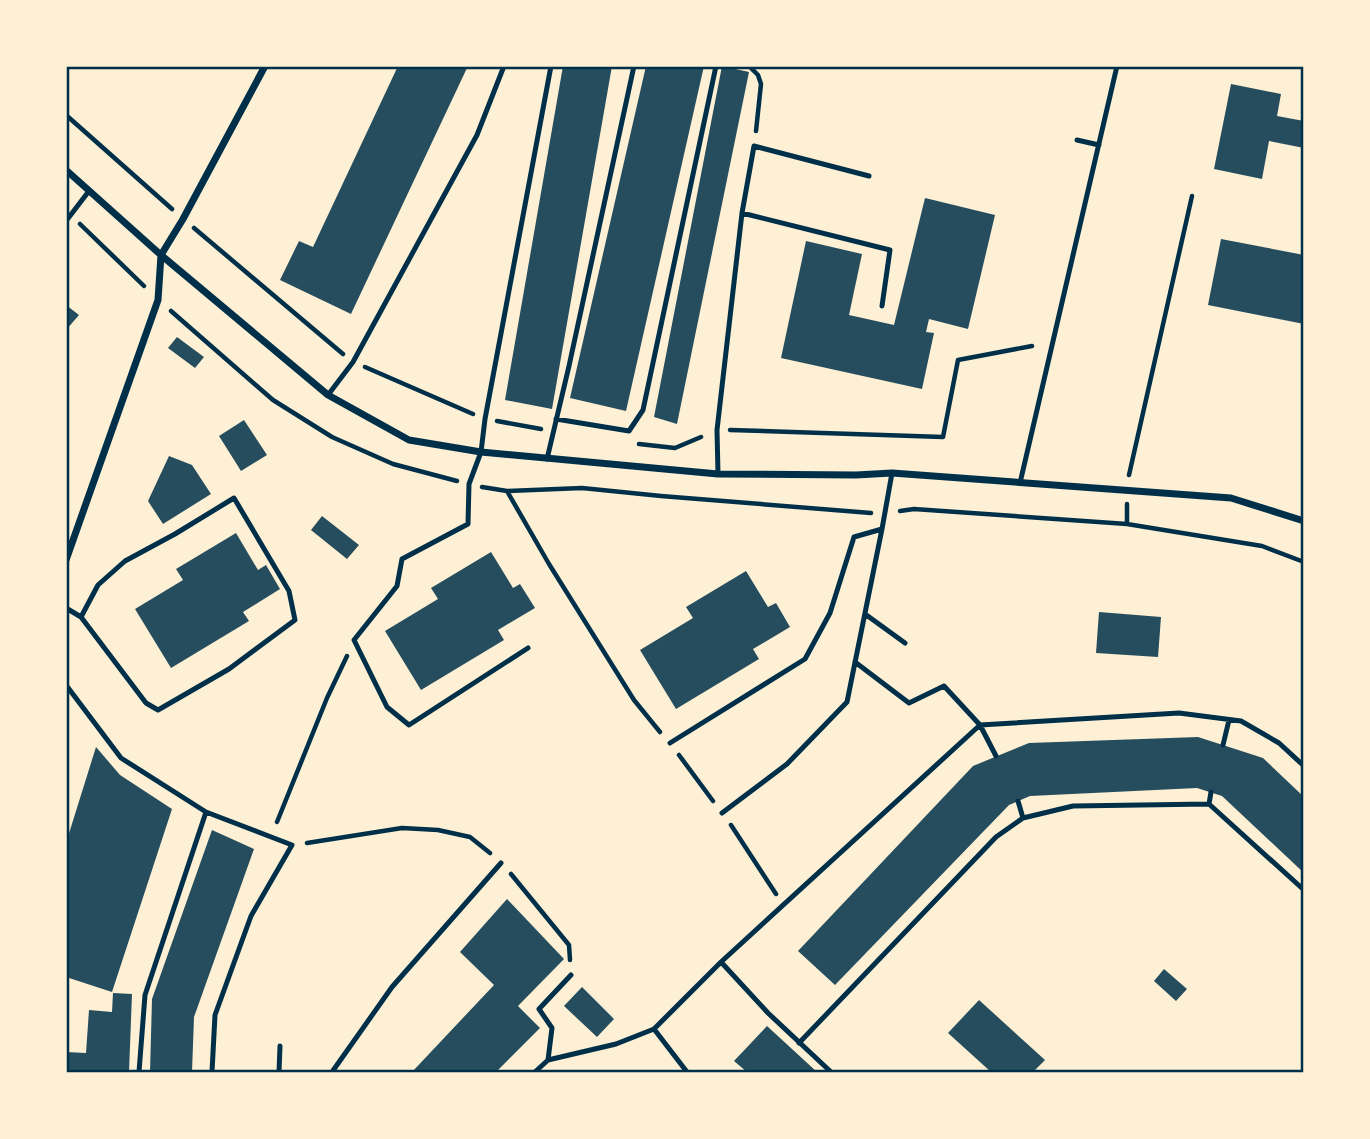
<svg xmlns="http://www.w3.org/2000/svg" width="1370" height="1139" viewBox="0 0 1370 1139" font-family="'Noto Sans',sans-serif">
	<rect width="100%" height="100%" fill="#fdf0d5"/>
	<path fill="#264d5e" d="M398,66H464L467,68L351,314L280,280L299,241L313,247Z
		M563,66H612L552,409L505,400Z
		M646,66H704L626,411L570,398Z
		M722,66L749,72L677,424L654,417Z
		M1231,84L1281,94L1277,116L1304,121V148L1269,141L1262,179L1214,169Z
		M925,198L995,215L968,329L929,319L926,332L934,333L922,389L781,358L806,241L862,254L849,315L894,325Z
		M1221,239L1304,255V324L1208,305Z
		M66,305L79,315L66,330Z
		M177,337L204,357L195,368L168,348Z
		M244,420L267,455L241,471L219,436Z
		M169,456L192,465L211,494L163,524L148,501Z
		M322,516L359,545L347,559L311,530Z
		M236,533L258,570L266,565L280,589L243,612L249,621L171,668L135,609L183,580L176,569Z
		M491,552L513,588L520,584L535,608L498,630L504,640L421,690L385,631L438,599L431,588Z
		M746,571L768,607L776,603L790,627L753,649L759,659L676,709L640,650L693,618L686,607Z
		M1099,612L1161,617L1158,657L1096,653Z
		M1198,737L1263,758L1304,797V873L1222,796L1197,788L1030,796L1009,805L835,985L798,951L973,766L1029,743Z
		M96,747L120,775L172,809L112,992L66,977V843Z
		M212,830L254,849L194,1017L192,1072H150L152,999Z
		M507,899L564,959L518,1006L540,1028L496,1072H412L494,985L460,952Z
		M1164,969L1187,989L1176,1001L1154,981Z
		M582,987L614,1019L597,1037L564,1006Z
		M113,993L132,994L129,1072H66V1052L86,1053L89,1010L112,1012Z
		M979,1000L1045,1060L1033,1072H991L948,1033Z
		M767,1026L817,1072H747L734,1061Z"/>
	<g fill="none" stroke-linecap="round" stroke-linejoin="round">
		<path stroke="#003049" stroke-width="4.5" d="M749,66L758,75L761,84L756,131
			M66,115L172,209
			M80,224L144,286
			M194,228L343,354
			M171,311L273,400L332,437L393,464L457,481
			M365,367L473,414
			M497,421L541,429
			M730,430L943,437L958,360L1032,346
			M639,444L675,448L701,437
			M1129,475L1192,196
			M482,487L507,491L582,488L661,496L871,513
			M507,491L549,564L634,700L660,732
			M1127,504V524
			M900,511L914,509L1127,524L1262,546L1304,562
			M679,755L713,801
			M277,822L327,698L347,656
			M731,825L776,894
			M307,843L402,828L438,830L470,837L490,853
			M511,874L569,945L570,960"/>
		<path stroke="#003049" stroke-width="5" d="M1077,140L1099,145
			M742,213L754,146L869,176
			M66,221L89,191
			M328,395L353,362L477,135L504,66
			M556,419L629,431L643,410L716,66
			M547,459L569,366L634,66
			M718,474L717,430L742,213L890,250L882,306
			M1020,483L1117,66
			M66,608L81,617L146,703L158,710L229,669L295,620L289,591L234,498L175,534L125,561L98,585L81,617
			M865,614L905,643
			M528,648L409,725L387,707L354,640L397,586L402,559L468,524L469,484L481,452L485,419L551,66
			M855,662L909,703L944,686L980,725L996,756
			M66,685L121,758L206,812L145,995L139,1072
			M670,743L805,659L830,613L854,537L882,529
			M1223,745L1229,720
			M1018,801L1023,818
			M1209,804L1211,792
			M206,812L292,845L251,916L215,1015L212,1072
			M722,813L787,764L847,702L882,529L892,473
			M721,962L768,1013L831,1072
			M654,1029L687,1072
			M799,1043L996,837L1023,818L1073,806L1209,804L1304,890
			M548,1060L552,1028L539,1009L571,975
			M279,1072L280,1046
			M332,1072L392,987L501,863
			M535,1072L548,1060L616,1044L654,1029L721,962L980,725L1179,713L1241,721L1279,743L1304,766"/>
		<path stroke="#003049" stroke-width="7" d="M66,170L161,255L328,395L409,440L481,452L718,474L856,475L892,473L1231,498L1304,521
			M66,560L158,300L161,255L183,219L265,66"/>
	</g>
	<rect width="1370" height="1139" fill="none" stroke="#fdf0d5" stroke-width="136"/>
	<rect x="68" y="68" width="1234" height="1003" fill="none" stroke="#003049" stroke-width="2.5"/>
</svg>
